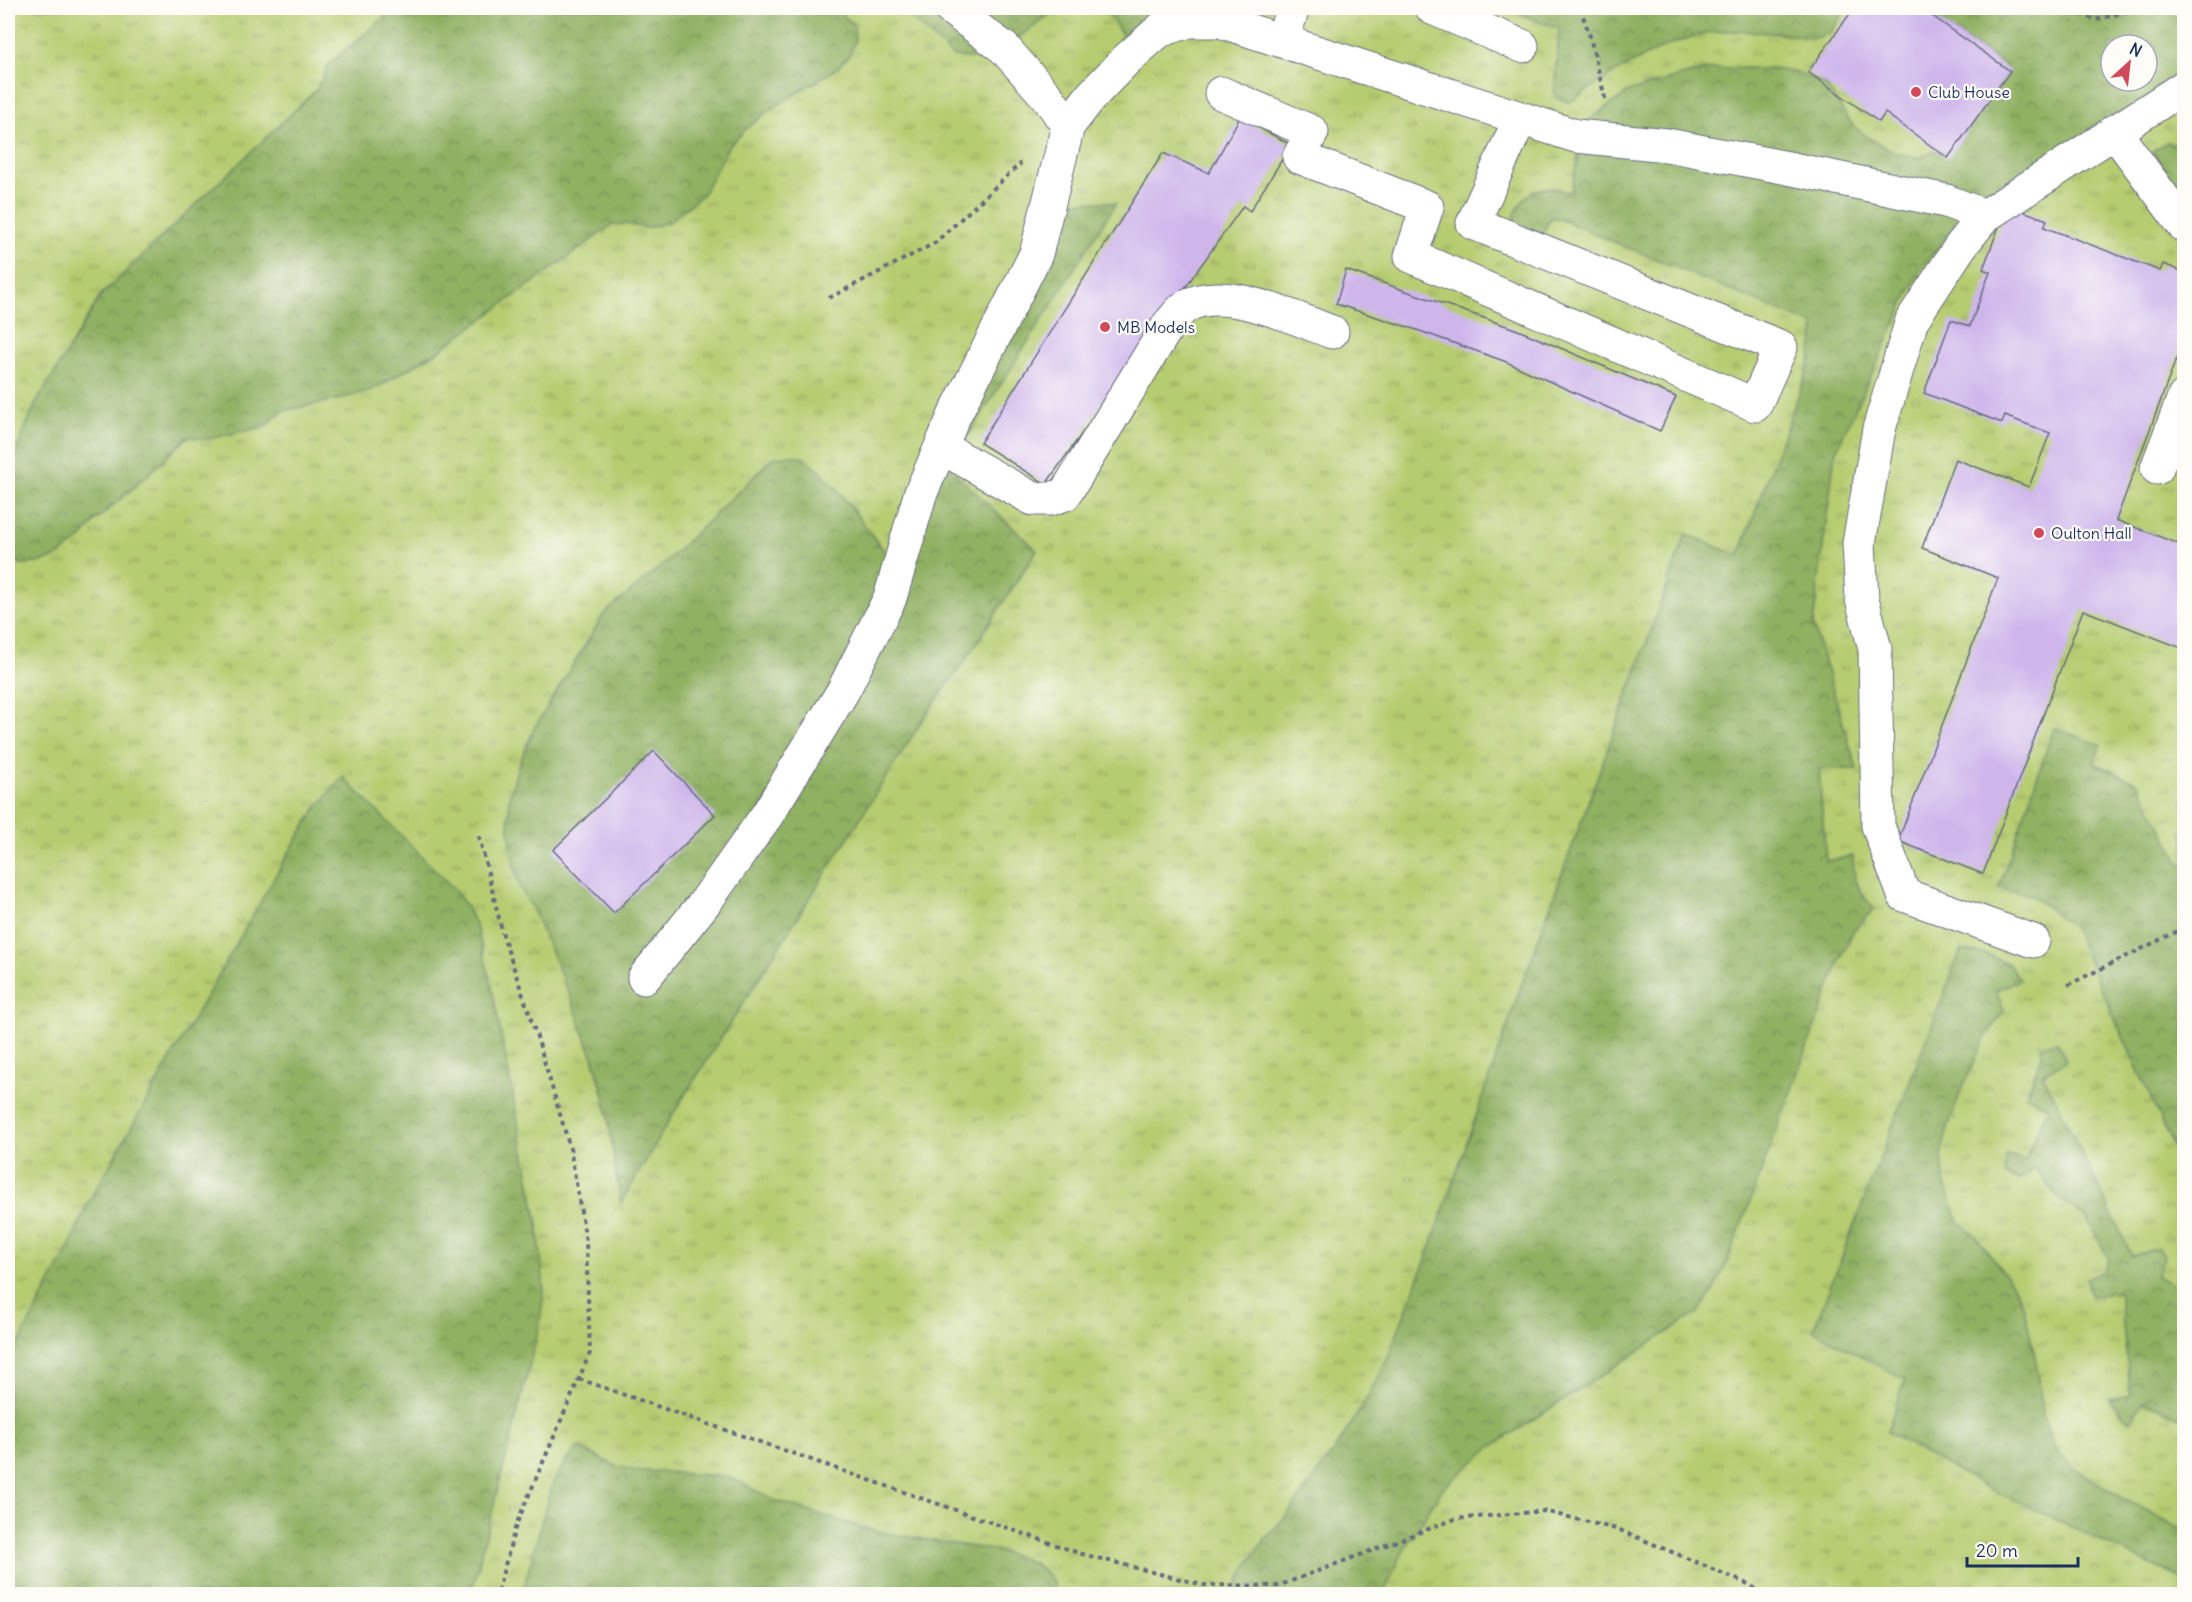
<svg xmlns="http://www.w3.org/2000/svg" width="2192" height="1602" viewBox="0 0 2192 1602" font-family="Delius,sans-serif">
	<defs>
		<pattern id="grass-tufts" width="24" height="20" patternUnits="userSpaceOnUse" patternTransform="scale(1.5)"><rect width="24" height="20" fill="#b6cc70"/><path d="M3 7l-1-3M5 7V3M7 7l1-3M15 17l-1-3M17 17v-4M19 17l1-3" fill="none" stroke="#93a65f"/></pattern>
		<pattern id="forest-crowns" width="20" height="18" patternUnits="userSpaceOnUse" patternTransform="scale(1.5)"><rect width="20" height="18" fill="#90b062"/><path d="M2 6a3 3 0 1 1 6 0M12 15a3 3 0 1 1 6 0" fill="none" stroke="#759054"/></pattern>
	</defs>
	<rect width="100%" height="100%" fill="#fdfcf7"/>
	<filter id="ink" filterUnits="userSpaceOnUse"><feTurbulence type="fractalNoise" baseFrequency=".0167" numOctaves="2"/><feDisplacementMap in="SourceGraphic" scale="12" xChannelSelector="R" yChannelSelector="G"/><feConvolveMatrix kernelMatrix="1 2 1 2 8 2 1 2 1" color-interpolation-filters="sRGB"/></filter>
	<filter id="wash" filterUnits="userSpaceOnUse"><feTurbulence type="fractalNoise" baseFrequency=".008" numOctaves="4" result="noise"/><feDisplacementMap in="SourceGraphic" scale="24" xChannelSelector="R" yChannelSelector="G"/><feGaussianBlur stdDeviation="1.35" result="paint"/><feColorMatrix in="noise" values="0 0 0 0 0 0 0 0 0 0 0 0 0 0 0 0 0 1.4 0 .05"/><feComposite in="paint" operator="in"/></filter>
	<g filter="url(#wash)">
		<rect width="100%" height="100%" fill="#f1ddbd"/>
		<path fill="url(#grass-tufts)" stroke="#687e67" stroke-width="1.5" fill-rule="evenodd" d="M8,8H2184V1594H8ZM2111,45H2147V81H2111Z"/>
		<path fill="url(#forest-crowns)" stroke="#567060" stroke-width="1.5" fill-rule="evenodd" d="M396,8H834L854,25L855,41L848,57L834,70L771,109L745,130L728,147L703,194L669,222L647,228L625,224L612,225L437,352L372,390L336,400L282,411L266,426L209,439L188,437L138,484L96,520L81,539L57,557L37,563L20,564L8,557V470L35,405L101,295L317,89L329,64Z
			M891,8H1058L990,59L954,57L911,18Z
			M1096,8H1146L1157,14L1128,42L1107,13Z
			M1504,8H1847L1829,34L1815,38C1787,35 1757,30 1728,31C1677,32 1610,74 1569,103L1554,95L1559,29Z
			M1917,8H2158L2184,21V76L1960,221L1920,270L1835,453L1813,625L1857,769H1819L1826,861L1853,856C1853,879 1858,891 1874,909L1854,930L1838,964L1728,1261L1713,1291L1699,1312L1491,1447L1443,1488L1406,1546L1383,1594H1232L1248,1564L1266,1538L1288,1514L1335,1449L1363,1405L1384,1367L1431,1246L1519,992L1686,534L1739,556L1809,366L1814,340V325L1552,216L1542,234L1511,225C1516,209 1526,189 1546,188C1554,188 1563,191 1571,192L1585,123L1628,92L1684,75L1712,69L1747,68L1793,71L1826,85L1853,126L1872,140L1893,152L1920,158L1938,150L1955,135L2007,66ZM2111,45H2147V81H2111Z
			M2167,142L2184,150V203L2152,151Z
			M1068,201L1116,203L948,467L1037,550L965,661L925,716L671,1117L621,1203L605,1099L594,1060L570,996L534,912L520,887L513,862L509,830V799L518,766L535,727L604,614L667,561L773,458C782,456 790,454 800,457C825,465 867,531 886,553L904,555L975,396Z
			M2054,728L2101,745L2094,763L2138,783L2179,862L2184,866V1171L2073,927L2031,895L1999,888Z
			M343,777L453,888L467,907L477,929L491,983L538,1224L544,1292L539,1328L471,1594H8V1364L69,1247L88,1203L288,854L315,810Z
			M1961,950L1986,954L2009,964L2020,980L1996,990L2004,1011L1985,1038L1960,1093L1947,1131L1942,1151L1944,1181L1951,1204L1960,1223L1976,1236L2011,1282L2024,1307L2037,1366L2044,1421L2055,1448L2071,1466L2115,1494L2184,1530V1580L1986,1487L1887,1432L1905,1379L1813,1331Z
			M2058,1042L2066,1061L2043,1074L2132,1256L2159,1248L2164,1258L2157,1276L2184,1291V1420L2144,1401L2129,1421L2109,1399L2131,1395L2119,1292L2091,1296L2086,1278L2103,1272L2109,1259L2086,1217L2061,1200L2035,1169L2019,1180L2005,1175L2006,1155L2025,1160L2048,1107L2026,1096L2042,1056L2041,1046Z
			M578,1447L616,1466L633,1470L721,1476L738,1481L774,1500L856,1526L889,1534L993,1550L1017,1556L1035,1564L1048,1575L1054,1585L1053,1594H522L550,1491L558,1473Z"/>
		<g id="blocks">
			<path fill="#ceb6eb" d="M1854,8H1921L2010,71L1948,158L1885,113L1879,122L1808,72Z
				M1240,117L1291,145L1250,211L1243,206L1046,484L980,443L1163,153L1209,173Z
				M2007,205L2047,220L2044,227L2160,271L2163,264L2184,272V338L2116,520L2184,546V649L2083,610L1983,874L1898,841L1998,578L1922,548L1955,459L2029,487L2050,433L2005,416L2002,423L1924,393L1951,320L1970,326L1990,272L1983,269Z
				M1346,270L1518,330L1676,397L1660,431L1504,361L1417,330L1336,304Z
				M654,751L715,815L614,913L553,850Z"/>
		</g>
	</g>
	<g filter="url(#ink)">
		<use href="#blocks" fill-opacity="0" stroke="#666c7f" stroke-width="1.5"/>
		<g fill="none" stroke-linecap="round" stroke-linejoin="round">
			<g stroke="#666c7f" stroke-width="35">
				<path id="minor" d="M950,8L1004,48L1049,99L1068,126
					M1293,8L1282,41L1576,136L1667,145L1788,168L1946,201L1985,216
					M1432,8L1522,46
					M1162,30L1189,21H1220L1282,41
					M1221,93L1312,132L1299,157L1427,207L1411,256L1755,405L1781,347L1473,223L1520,119
					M2114,131L2184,226
					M941,447L1033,499H1051L1065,494L1169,324C1174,319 1179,311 1185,307C1221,283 1296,319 1332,332
					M2157,468L2184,397
					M2033,941L1904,895L1878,826L1875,649L1862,599L1859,543L1879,429L1912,320L1960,247L1985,216L2184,87
					M644,978L706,901L767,815L843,691L890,598L920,495L955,414L1036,254L1068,126L1092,95L1127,59L1185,8"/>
			</g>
			<path stroke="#666c7f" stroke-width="4" stroke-dasharray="4.5 4.5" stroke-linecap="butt" d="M1580,8L1589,33L1606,102
				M2063,8L2096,20L2138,8
				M829,298L935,243L1021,163
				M479,836L504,939L538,1040L570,1148L586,1241L590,1353L516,1525L497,1594
				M2068,985L2184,928
				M579,1379L1082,1554L1203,1585L1278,1586L1455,1519L1544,1511L1620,1530L1748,1584L1764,1594"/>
			<use href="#minor" stroke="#fff" stroke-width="33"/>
		</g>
	</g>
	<g fill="#d1495b" stroke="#fdfcf7" stroke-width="2">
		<circle cx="1916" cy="92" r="6"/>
		<circle cx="1105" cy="327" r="6"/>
		<circle cx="2039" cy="533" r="6"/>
	</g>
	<g text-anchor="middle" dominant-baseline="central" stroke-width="4.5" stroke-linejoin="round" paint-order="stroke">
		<g font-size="16" fill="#1b2f5e" stroke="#fdfcf7" text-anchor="start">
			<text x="1928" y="92">Club House</text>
			<text x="1117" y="327">MB Models</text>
			<text x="2051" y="533">Oulton Hall</text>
		</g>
	</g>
	<rect width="2192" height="1602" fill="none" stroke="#fdfcf7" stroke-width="30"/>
	<g transform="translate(2129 63) rotate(27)"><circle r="28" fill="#fdfcf7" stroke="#a3aaba" stroke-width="1.5"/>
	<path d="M0-4.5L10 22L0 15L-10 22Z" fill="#d1495b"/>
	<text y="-9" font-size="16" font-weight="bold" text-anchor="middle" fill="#1b2f5e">N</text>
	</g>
	<path d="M1967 1557v9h111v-9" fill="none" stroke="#1b2f5e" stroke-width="3"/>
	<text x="1976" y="1557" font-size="18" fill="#1b2f5e" stroke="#fdfcf7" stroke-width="4.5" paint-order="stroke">20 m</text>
</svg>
